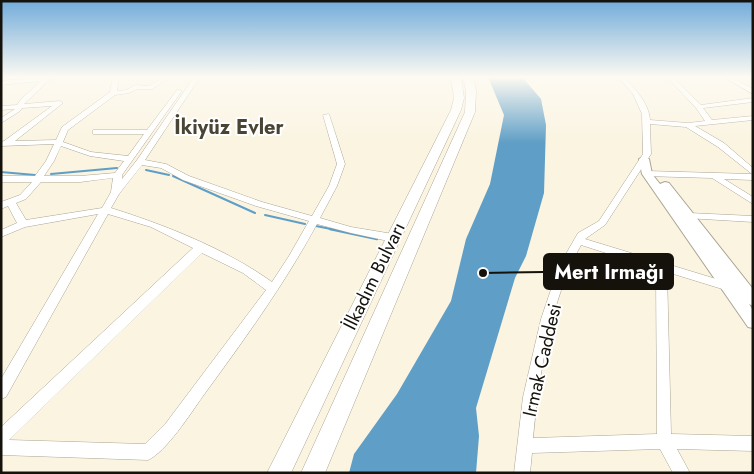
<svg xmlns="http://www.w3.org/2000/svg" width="754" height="474" viewBox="0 0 754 474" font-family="Jost,sans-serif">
	<rect width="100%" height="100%" fill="#faf4e1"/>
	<path fill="#5f9ec6" d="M488,77H522L541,99L546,125L544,193L526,256L515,278L476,408L479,436L476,473H349L354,454L397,394L451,301L466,239L490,184L504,115Z"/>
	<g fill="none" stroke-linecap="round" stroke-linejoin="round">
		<path stroke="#5f9ec6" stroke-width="2" d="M146,170L169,175
			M1,172L35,175
			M51,174L117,168
			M173,176L255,213
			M265,215L305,224
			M316,226L336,230"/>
		<path stroke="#5f9ec6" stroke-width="2.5" d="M330,229L377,239"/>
		<g stroke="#aba594" stroke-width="1">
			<path id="minor" d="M43,77H62L49,80L24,104L60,101L63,103L15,141L56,140L62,127L110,92L113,77H119L117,91L126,90L136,85L149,86L164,77H171L152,89H137L129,93L115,95L68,130L63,142L91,152L128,156L144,134H93V130H147L177,90H181V92L122,175V179L137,160L194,77H200L145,160L166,164L189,176L262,202L312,216L329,186L337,164L323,115L329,114L345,164L337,186L320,218L351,227L393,234L398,238L393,242L351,233L317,224C284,285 244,340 203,396C191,413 166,452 148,460L1,455V427L193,248L151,227L108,214L6,397L1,399V379L98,214L25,227L1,237V230L17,223L8,206L1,209V202L20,195L32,182H1V176H35L46,161L54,144L1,146V142L4,141L52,106L22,108L20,111L1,123V118L15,109L1,110V106L17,105L21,99L41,81L1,85V81ZM61,146L90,156L124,161L115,173L80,176H44L54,161ZM142,165L161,168L183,180L256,206L309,221L289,256L272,282C226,249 165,225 111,208L119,194ZM113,178L111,192L102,208L26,220L16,203L26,199L41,182H80ZM202,253L243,273L266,290L166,423L145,444L9,440Z
				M618,77H624C635,89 649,103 650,120L688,123L705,121L696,108L667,77H673L701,105L753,98V102L703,108L712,120L753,116V120L695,126L724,143L753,168V180L724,179L753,197V204L712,178L644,176V172L647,171L752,174L718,147L686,127L650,124L651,154L605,225L585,239L736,285L738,288L736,291L732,292L667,272L671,434L753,436V451L677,449L690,473H673L660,449L532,453L530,473H514L523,397L541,319L559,266L578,233L599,221L643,154L642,114L633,94ZM581,245L656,269L657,434L533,438C539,376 550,300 581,245Z
				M724,77H731L753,89V94Z
				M689,213L753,216V222L686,218L684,216Z"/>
		</g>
		<g stroke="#aba594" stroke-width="2">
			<path id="major" d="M644,156L649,159L652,174L660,184L665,182L669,183L753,289V306L749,304L753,310V328L748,327L642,174L639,159Z"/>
		</g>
		<g stroke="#aba594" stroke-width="1">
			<path id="highway" d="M451,77H461L464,98L461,110L291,473H267L451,110L454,98Z
				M463,77H473L476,91L475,112L325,473H301L465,112L466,91Z"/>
		</g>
		<use href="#minor" fill="#fff" fill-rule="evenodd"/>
		<use href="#major" fill="#fff" fill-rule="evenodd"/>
		<use href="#highway" fill="#fff" fill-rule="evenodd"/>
	</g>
	<linearGradient id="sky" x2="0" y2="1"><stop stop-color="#71abda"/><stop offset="0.54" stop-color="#fdfaf2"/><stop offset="1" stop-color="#fdfaf2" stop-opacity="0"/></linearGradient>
	<rect width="754" height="143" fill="url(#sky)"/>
	<g text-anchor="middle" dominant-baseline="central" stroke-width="4" stroke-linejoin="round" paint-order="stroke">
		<g font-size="19" fill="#15120c" stroke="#fff">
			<text transform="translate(374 276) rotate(-64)">İlkadım Bulvarı</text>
			<text transform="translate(542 360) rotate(-77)">Irmak Caddesi</text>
		</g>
		<g font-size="20" font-weight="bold" fill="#4a4435" stroke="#fff">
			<text x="229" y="127">İkiyüz Evler</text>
		</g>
	</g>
	<path fill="none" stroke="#15120c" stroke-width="2" d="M483 273L544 272"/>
	<circle fill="#15120c" stroke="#fff" stroke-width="2" cx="483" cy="273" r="5"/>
	<rect fill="#15120c" stroke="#15120c" stroke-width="2" x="544" y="254" width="129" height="35" rx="5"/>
	<g font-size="20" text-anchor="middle" font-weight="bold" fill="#fff">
		<text x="609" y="279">Mert Irmağı</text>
	</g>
	<rect width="754" height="474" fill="none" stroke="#15120c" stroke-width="5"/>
</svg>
